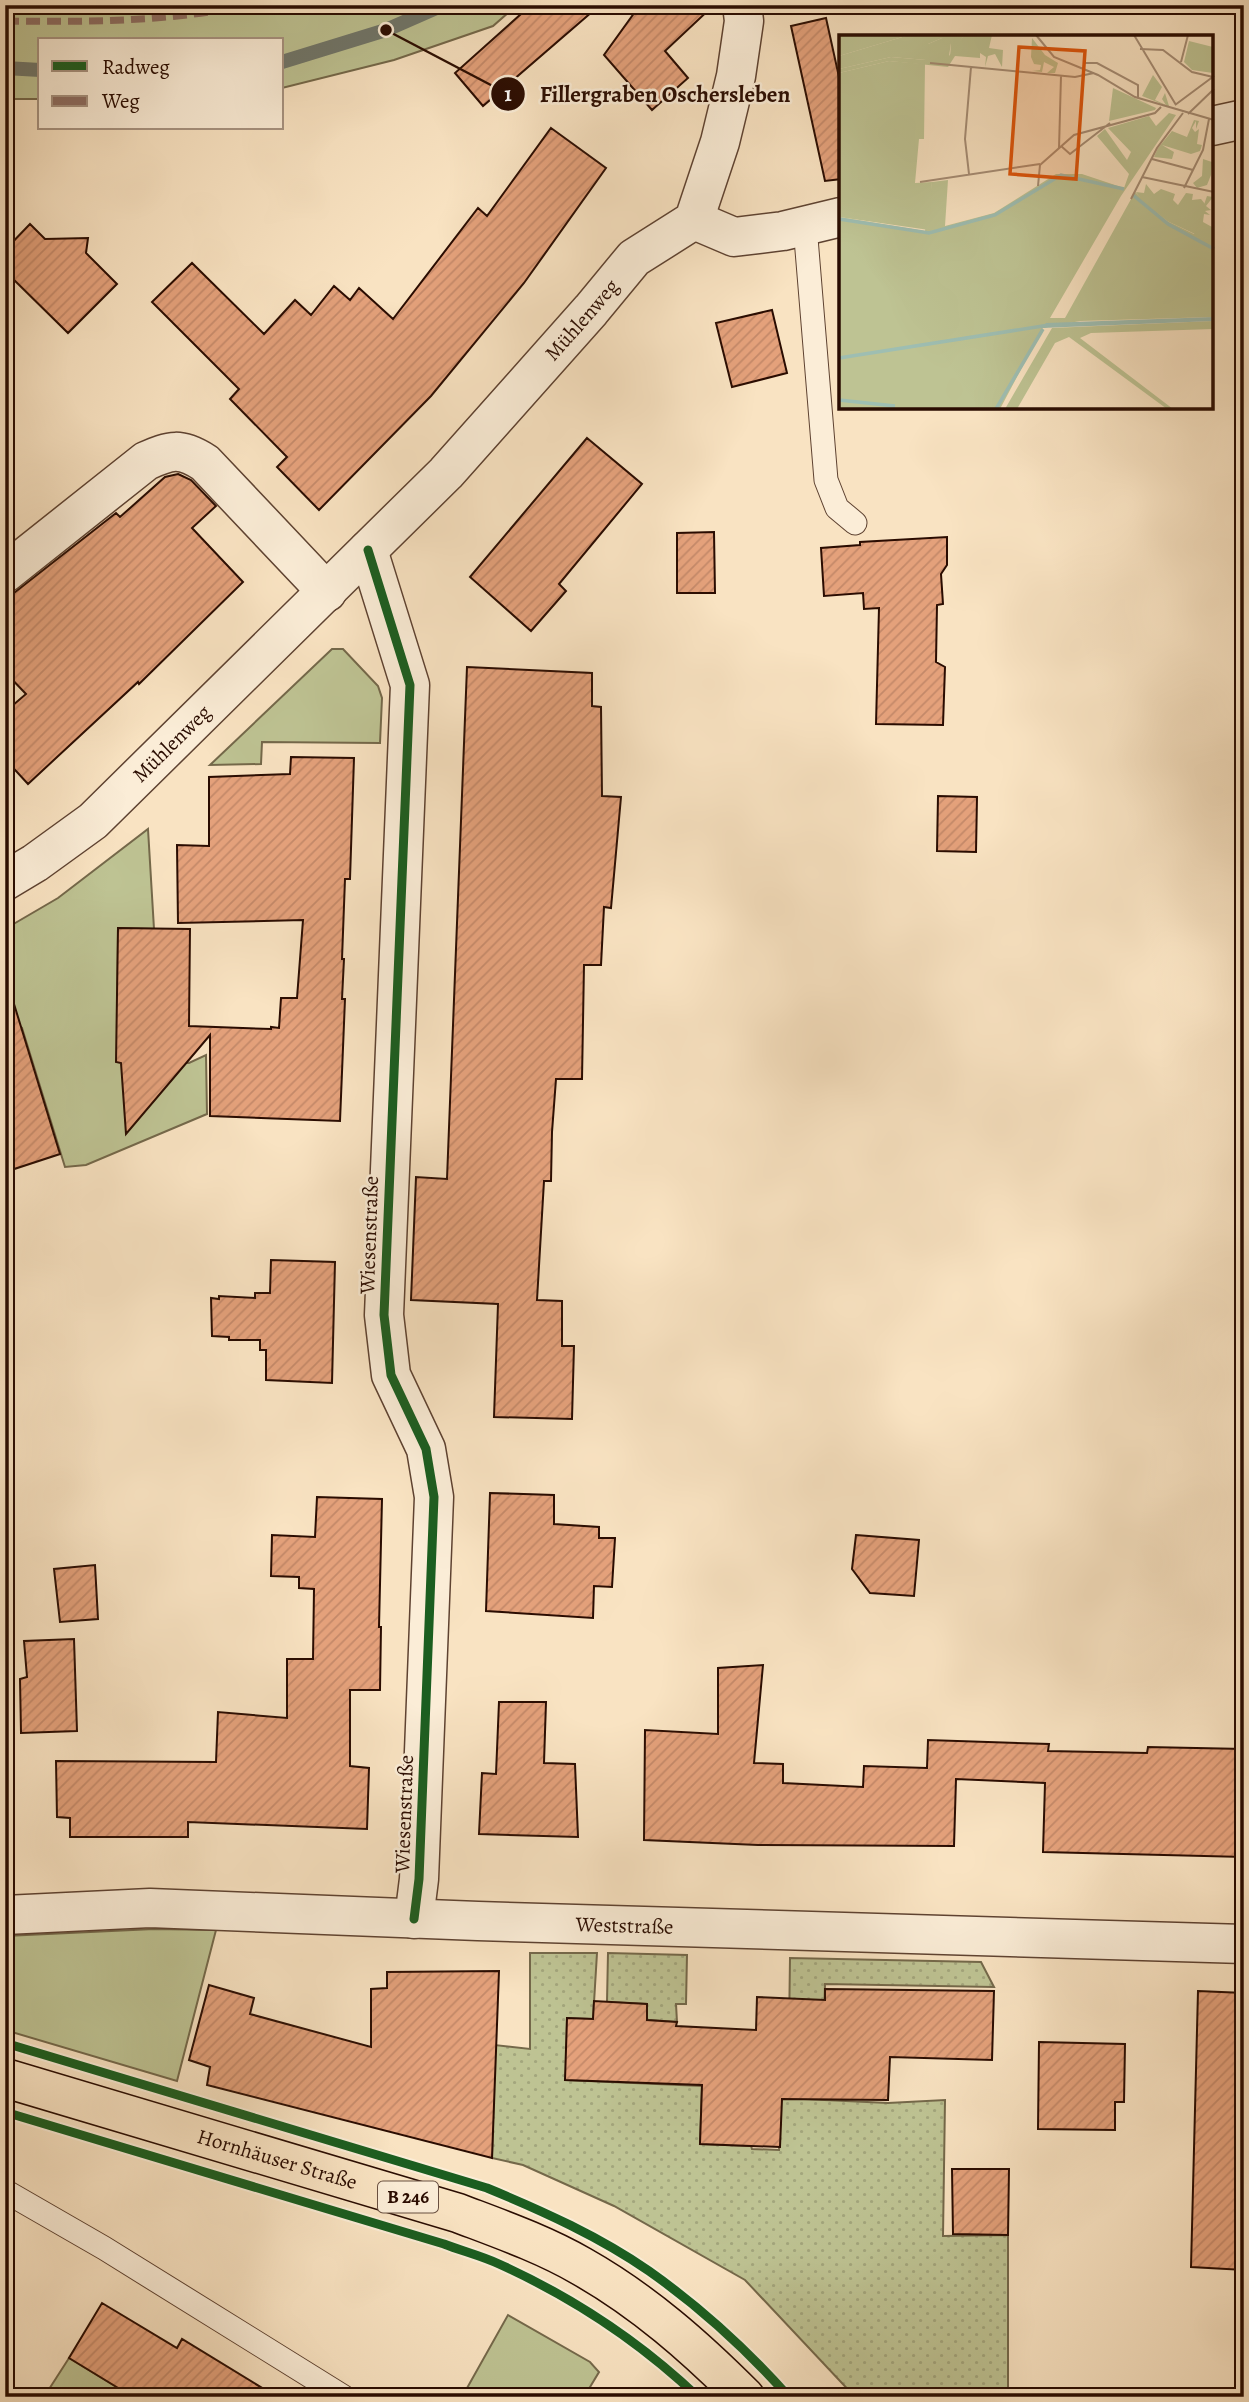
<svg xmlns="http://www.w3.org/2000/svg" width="1249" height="2402" viewBox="0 0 1249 2402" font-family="Alegreya,serif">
	<defs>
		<pattern id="garden-dots" width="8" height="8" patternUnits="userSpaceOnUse" patternTransform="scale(1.75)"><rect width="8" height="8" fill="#bec393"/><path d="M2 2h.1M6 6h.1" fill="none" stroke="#a3a67d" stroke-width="1.8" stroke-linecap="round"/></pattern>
		<pattern id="building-hatch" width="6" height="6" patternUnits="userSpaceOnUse" patternTransform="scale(1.75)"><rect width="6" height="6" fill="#e4a17b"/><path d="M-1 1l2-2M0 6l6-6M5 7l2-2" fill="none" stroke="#c48969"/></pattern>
	</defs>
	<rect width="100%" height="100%" fill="#f9e3c2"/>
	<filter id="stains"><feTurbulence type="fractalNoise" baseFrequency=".00286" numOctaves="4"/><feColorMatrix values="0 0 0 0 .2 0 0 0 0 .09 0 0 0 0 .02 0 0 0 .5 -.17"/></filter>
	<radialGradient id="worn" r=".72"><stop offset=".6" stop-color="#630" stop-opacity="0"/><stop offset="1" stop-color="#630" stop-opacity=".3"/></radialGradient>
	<path fill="#bec393" stroke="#74684a" stroke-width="2" d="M5,5H517L493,26L394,60L282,88V40H40V99H5Z
		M332,649H343L378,686L382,698L380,743L262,742L261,764L210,765Z
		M148,829L154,929L118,928L117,1062L189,1063L206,1055L207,1114L86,1165L65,1167L22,1028L5,1032V929L58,898Z
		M154,1929L216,1930L177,2081L5,2030V1936Z
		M508,2315L590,2362L599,2372L584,2397H462Z
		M69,2358L133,2397H44Z"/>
	<path fill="url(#garden-dots)" stroke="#74684a" stroke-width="2" d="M530,1953H597L593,2019L567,2018L566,2080L702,2086L700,2144L751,2146L752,2149L779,2150L781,2108L753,2106L756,2030L789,2031L790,1958L981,1962L994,1987L825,1984L823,2057L805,2099L888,2103L945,2100L943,2236L1008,2235V2397H855L745,2280L614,2206L523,2165L492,2158L495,2045L530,2049Z
		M608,1953L687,1955L686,2004H676L677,2022L647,2020V2004L607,2002Z"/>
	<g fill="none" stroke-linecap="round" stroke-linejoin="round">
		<path stroke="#70776b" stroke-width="14" d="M282,62L386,30L443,5
			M5,68L40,70"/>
	</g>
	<path fill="url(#building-hatch)" stroke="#2a0c01" stroke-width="2" d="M531,5H600L483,106L455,73Z
		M640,5H714L665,51L688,78L652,110L604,55Z
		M826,18L841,86V179L825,181L791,26Z
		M551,128L606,168L524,283L431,396L319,510L277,467L287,457L230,399L239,389L152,302L192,263L264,334L295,300L311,315L334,286L350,300L359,288L393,319L478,208L487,216Z
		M30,224L45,239L88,238L86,253L117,284L68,333L5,271V250Z
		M772,310L787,373L732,387L716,323Z
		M587,438L642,484L559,584L566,591L531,631L470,577Z
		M178,474L191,480L216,506L192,528L243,582L139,684L138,682L28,784L5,759V712L26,694L5,672V600L116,513L120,517L165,477Z
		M714,532L715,593H677V533Z
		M947,537V565L941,574L943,604L937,605L936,662L945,667L943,725L876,724L879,608L864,609L863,593L824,596L821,548L860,545V542Z
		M467,667L592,673V706L601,707L602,796L621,797L611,908L604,907L601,965H584L582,1079H556L552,1132L551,1181H544L537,1300L562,1301V1346H574L572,1419L494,1417L498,1304L411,1300L416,1177L447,1179Z
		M291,757L354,758L350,879H345L342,959H344L342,999H345L340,1121L210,1116V1035L126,1134L121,1063L116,1062L118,928L190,929L189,1026L271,1029V1027L279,1028L281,998H297L303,920L178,923L177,845L209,846V777L290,774Z
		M938,796L977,797L976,852L937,851Z
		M14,1004L60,1154L5,1172V1005Z
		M271,1260L335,1262L332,1383L266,1380V1350H260V1340H229V1337L212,1336L211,1298L219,1299V1296L255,1298V1293H270Z
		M490,1493L554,1495V1524L599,1527V1538H615L612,1587L594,1586L593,1618L486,1611Z
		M317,1497L382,1499L379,1627H381L380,1690H350V1766L369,1768L367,1829L188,1822V1837H70V1818L57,1817L56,1761L216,1762L218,1712L287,1718V1659H313L314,1589L299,1588V1577L271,1576L272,1535L315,1537Z
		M856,1535L919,1540L914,1596L870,1593L852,1569Z
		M95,1565L98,1619L60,1622L54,1569Z
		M74,1639L77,1731L21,1733L20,1679L27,1677L24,1641Z
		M763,1665L754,1763L783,1764V1783L863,1787L864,1766L927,1768L928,1740L1049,1744L1048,1751L1147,1753L1148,1747L1244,1749V1857L1043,1852L1045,1783L956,1779L954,1846L758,1845L644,1840L645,1730L718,1734V1668Z
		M499,1702H546L544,1763L575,1764L578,1837L479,1834L482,1773L496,1774Z
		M499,1971L492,2158L207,2085L210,2067L189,2060L209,1985L254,1998L250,2014L371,2047V1989L387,1988V1972Z
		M825,1989L994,1991L992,2060L890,2057L888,2100L782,2099L780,2147L700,2144L702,2085L565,2080L567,2018L593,2019L594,2001L647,2004V2020L677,2022L676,2026L756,2030L757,1997L825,2000Z
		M1198,1991L1244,1993V2270L1191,2267Z
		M1039,2042L1125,2044L1124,2102H1115V2130L1038,2129Z
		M952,2169H1009L1008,2235L953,2234Z
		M102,2303L177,2348L182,2339L277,2397H133L69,2358Z"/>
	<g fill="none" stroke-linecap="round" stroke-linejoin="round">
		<g stroke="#5e4231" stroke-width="25">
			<path id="lane" d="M805,226L826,480L837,508L855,523
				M5,2191L104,2248L344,2397"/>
		</g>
		<g stroke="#5e4231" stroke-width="41">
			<g id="street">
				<path d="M1212,126L1244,119"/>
				<path d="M694,220L734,237L783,231L841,217"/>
				<path d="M368,550L410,685L384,1315L391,1375L426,1449L434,1497L419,1879L414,1919"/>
				<path d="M5,573L146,461C171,450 180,447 205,463L327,592"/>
				<path id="s1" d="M5,881L35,863L93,821L446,473L591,310L634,258L694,220L720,142L736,76L744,21L742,5"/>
				<path id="s2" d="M5,1915L150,1908L478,1921L1244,1944"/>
			</g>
		</g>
		<g stroke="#2a0c01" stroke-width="41">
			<g id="primary">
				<path id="s3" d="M5,2078L458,2213C500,2229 543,2244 581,2266C643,2301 695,2347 745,2397"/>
			</g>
		</g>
		<use href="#lane" stroke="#fbedd7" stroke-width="23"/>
		<use href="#street" stroke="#fbedd7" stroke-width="38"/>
		<use href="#primary" stroke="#f9e3c2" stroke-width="38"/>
		<path stroke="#8d6e63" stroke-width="7" stroke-dasharray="14 7" stroke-linecap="butt" d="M5,21C87,22 168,22 248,5"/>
		<g stroke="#fbedd7" stroke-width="13">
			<path id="cycleway" d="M368,550L410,685L384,1315L391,1375L426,1449L434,1497L419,1879L414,1919
				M5,2043L487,2188C543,2211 600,2237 649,2271C700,2307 748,2351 789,2397
				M5,2112L444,2244C462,2251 482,2256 499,2264C572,2297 640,2342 698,2397"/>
		</g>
		<use href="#cycleway" stroke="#1b5e20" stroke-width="9"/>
	</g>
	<g text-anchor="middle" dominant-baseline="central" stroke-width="5" stroke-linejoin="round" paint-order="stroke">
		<rect fill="#fbedd7" stroke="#695041" stroke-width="2" x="378" y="2181.5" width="60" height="31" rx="5"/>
		<g font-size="19" font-weight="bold" fill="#2a0c01">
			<text x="408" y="2197">B 246</text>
		</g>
		<g font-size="21" fill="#2a0c01" stroke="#fbedd7">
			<text stroke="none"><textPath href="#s1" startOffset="807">Mühlenweg</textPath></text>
			<text stroke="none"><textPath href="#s1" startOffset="217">Mühlenweg</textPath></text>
			<text transform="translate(369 1235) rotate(-88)">Wiesenstraße</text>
			<text transform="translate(404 1814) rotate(-88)">Wiesenstraße</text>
			<text stroke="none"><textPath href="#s2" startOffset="620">Weststraße</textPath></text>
			<text stroke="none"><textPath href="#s3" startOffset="284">Hornhäuser Straße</textPath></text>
		</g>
	</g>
	<g transform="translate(839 35)">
		<rect width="374" height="374" fill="#f9e3c2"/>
		<path d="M125,0H153L150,13L164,15L163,32L156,19L149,21L146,32L147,22L141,18V23L116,21L109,32L50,26L0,38V34L52,22L87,25L89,9L103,3L112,8L110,21ZM314,40L323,52L316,65L327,70L323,64L326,58L330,71H328L303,61ZM330,78L337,80L282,161L211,283H226L296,157L328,186L355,199L368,161L374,162L367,171L372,175L366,176L371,180L365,179L364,187L373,192L374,183V282L241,286L204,293L161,374H0V182L86,196L93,147L109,145L106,191L155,178L217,139H243L285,153L290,139L258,101L266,94L288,125L292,117L269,93L310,81L317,91ZM355,85L360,86L357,94V86L353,93L356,97L360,94L358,109L363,110L361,116L352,119L323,110L335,117L333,124L315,122L319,113L333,96L348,102ZM374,286V294L252,298L241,303L334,374H328L230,302L216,308L178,374H166L213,293Z" fill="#bec393"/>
		<path d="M70,0H125L111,23L112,8L105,10L103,3L89,9L91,23L87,25L52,22L0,34V21Z" fill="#bec393"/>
		<path d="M0,0H70L0,21Z" fill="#bec393"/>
		<path d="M350,6L374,12V38L353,35L345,27ZM274,53L317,73L316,75L270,86Z" fill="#bec393"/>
		<path d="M193,3L206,20L219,28L216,38H208L215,32L205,27L203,37L193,36L201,35L202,30L195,29L192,22ZM50,26L86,29L85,104H80L76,148L93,147L90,195L0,182V38ZM364,124L373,127L372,140L368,150L358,153L354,148L363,141ZM307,149L315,159L322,154L336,159L334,165L339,170L347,158L354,159L353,165L362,164L366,169L356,199L328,186L303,165L297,157L305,158Z" fill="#bec393"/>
		<path d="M374,282V286L203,293L207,288Z" fill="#9ebeb2"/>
		<path fill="none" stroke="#9ebeb2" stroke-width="3.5" d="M294,160L329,189L375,214M0,184L90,198L156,180L222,140L285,154M0,323L210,290M0,365L56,371M157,374L204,294"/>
		<path fill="none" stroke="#a68d75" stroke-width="2" d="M197,0L215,22L259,40L296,62L375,85M295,0L337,70M301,14L324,15L353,37L374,42M342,27L349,0M91,28L236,42L255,38M246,28H258L299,50V62M336,70L375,41M349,79L375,54M222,111L231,119L271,88M220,113L222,41M313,124L354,135M130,139L126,104L132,32M303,142L375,157M81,147L201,129M199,151L201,130L235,100L316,78L322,72M345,153L364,115L370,84M292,164L318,113L344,78"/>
		<path fill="#de550b" fill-opacity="0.15" stroke="#de550b" stroke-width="3.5" d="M180,12L246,16L237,144L171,139Z"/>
		<rect width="374" height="374" fill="none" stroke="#2a0c01" stroke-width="3.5"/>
	</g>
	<path fill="none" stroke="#2a0c01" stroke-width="2.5" d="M386 30L508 94"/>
	<g fill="#2a0c01" stroke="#fbedd7" stroke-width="2.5">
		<circle cx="386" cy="30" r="7"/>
		<circle cx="508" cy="94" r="18"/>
	</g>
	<g font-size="21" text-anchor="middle" font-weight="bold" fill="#fff">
		<text x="508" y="101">1</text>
	</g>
	<g font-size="23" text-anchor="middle" font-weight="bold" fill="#2a0c01" stroke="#fbedd7" stroke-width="5" stroke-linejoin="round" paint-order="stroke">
		<text x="665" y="102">Fillergraben Oschersleben</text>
	</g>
	<rect width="1249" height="2402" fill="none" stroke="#f9e3c2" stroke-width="28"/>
	<rect x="7" y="7" width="1235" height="2388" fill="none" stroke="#2a0c01" stroke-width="3.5"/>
	<rect x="14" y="14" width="1221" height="2374" fill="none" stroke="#2a0c01" stroke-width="2"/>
	<rect x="38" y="38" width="245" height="91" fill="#fbedd7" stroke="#a79381" stroke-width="2"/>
	<rect x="52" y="61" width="35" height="10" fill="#1b5e20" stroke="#a79381" stroke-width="2"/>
	<text x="102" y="74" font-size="21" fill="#2a0c01">Radweg</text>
	<rect x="52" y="96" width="35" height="10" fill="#8d6e63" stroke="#a79381" stroke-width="2"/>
	<text x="102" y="108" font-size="21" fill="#2a0c01">Weg</text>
	<rect width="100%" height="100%" filter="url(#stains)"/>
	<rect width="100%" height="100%" fill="url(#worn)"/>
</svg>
